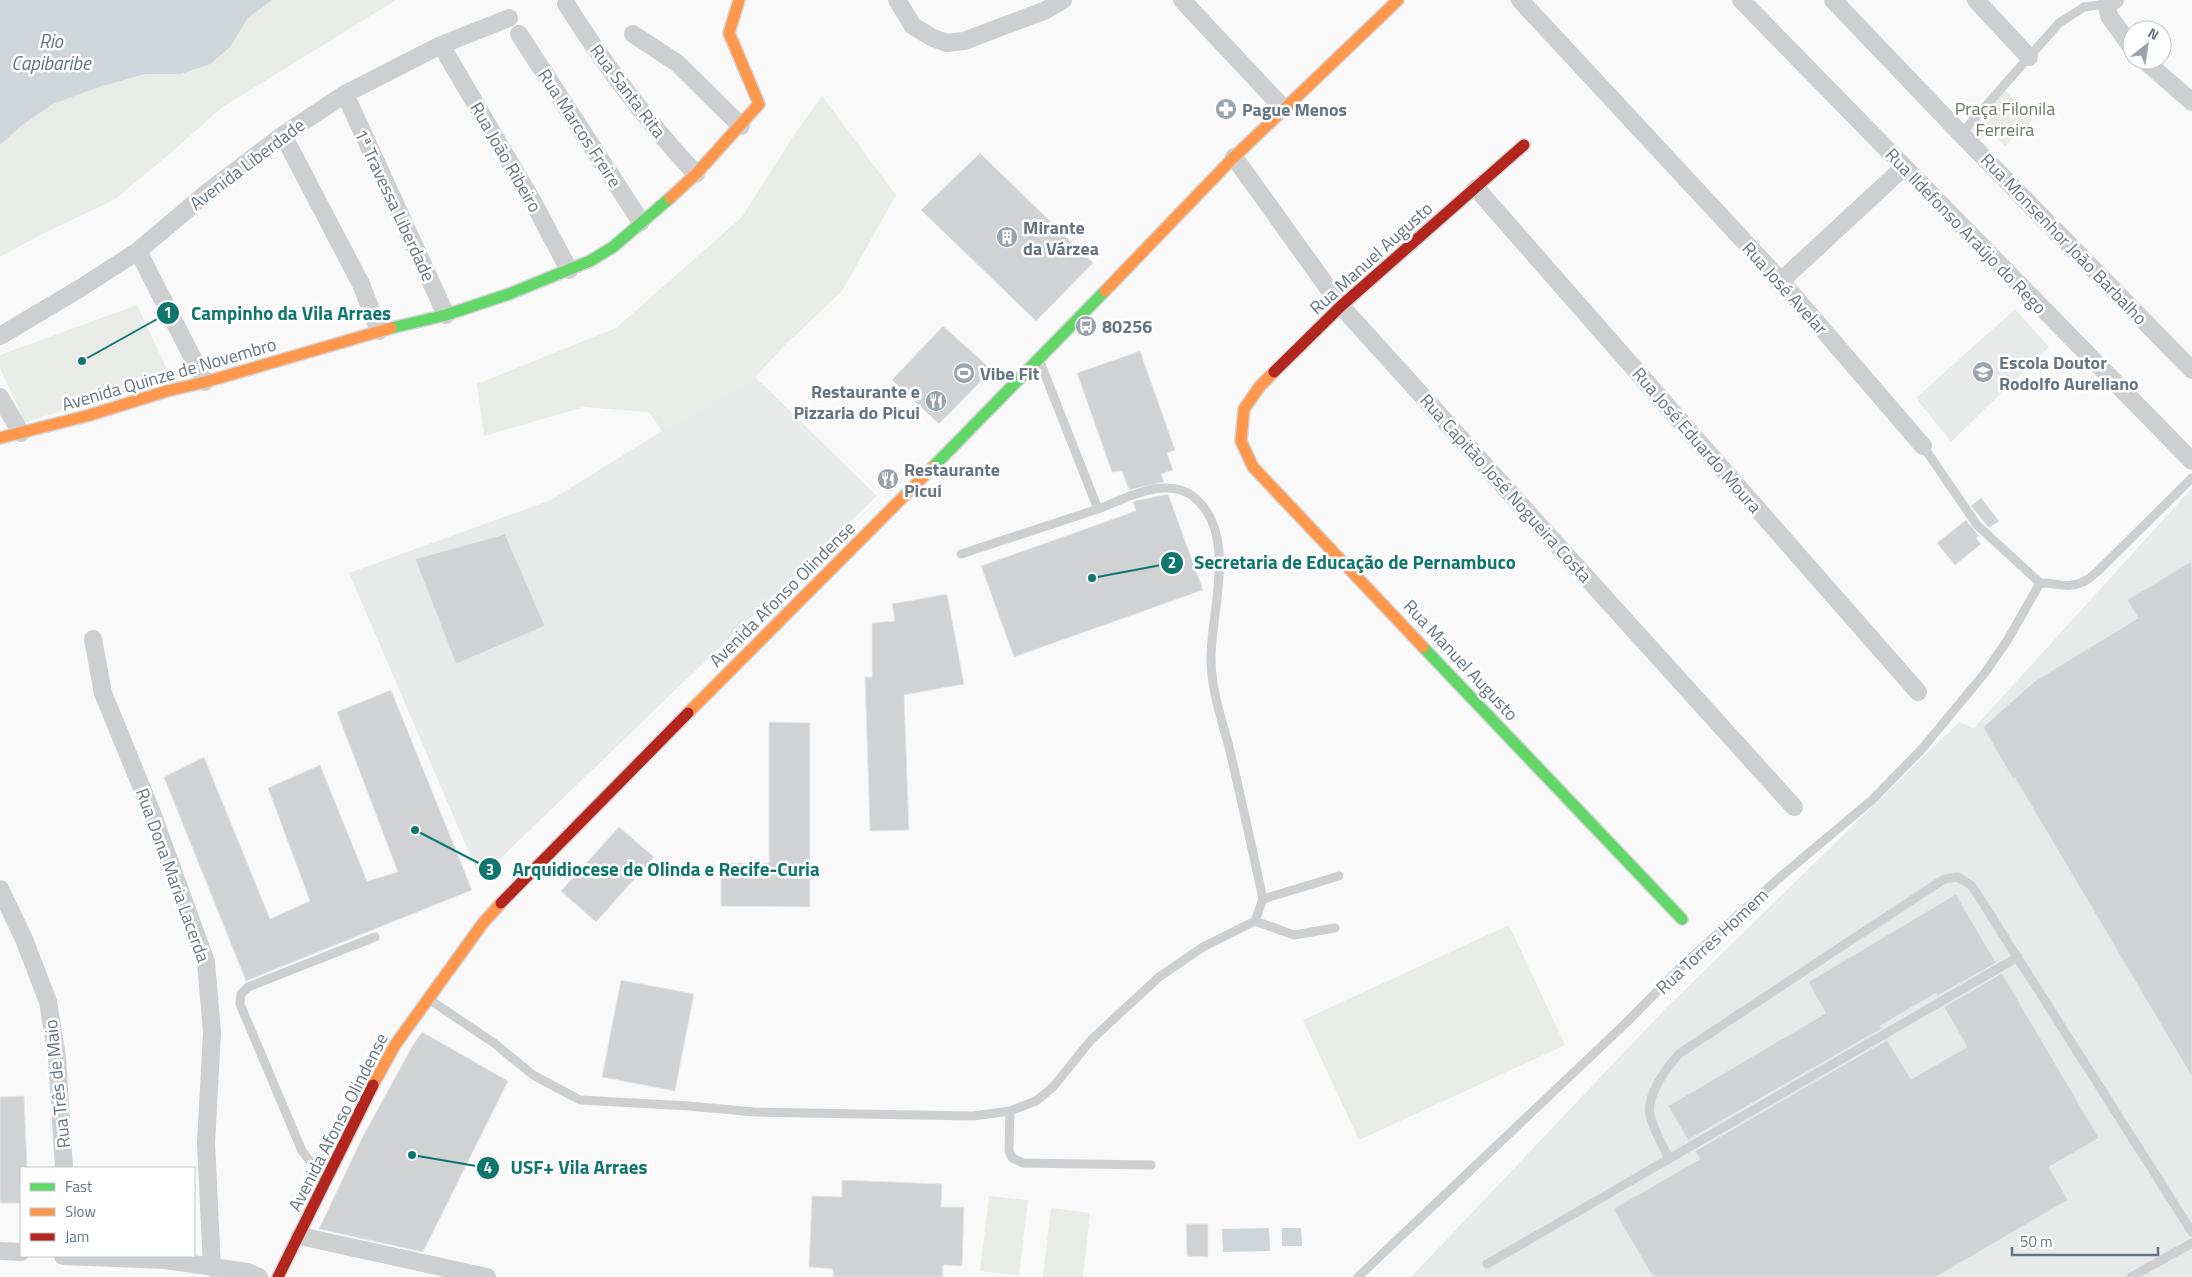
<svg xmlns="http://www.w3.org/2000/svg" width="2192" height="1277" viewBox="0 0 2192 1277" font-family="'Titillium Web',sans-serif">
	<rect width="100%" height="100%" fill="#f9f9f9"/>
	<path fill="#e8e9e9" d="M2015,309L2049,347L1951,442L1916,398Z
		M755,377L877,496L480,878L349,573L551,500L662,431Z
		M2192,488V1277H1411L1666,1008L1959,722L1974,728Z"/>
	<path fill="#e8ebe6" d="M272,0H396L221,108L180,145L114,200L40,235L0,257V145L21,126L53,104L99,87L145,74H181L230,47L248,18Z
		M2003,88L2033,120L2005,146L1990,130L1975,144L1970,132Z
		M822,96L896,195L842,291L785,345L755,377L662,431L649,412L584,407L484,436L477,384L616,328L742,217L794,135Z
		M137,305L171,378L25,422L0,368V355Z
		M1509,925L1565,1045L1359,1140L1303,1020Z
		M989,1196L1028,1200L1019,1276L980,1271Z
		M1051,1208L1090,1213L1083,1277H1043Z"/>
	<path fill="#ced6d9" d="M0,0H272L248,18L230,47L210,64L181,74H145L99,87L53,104L21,126L0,145Z
		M1269,1228L1270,1251L1223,1252L1222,1229Z
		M1282,1228H1301L1302,1246H1282Z"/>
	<path fill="#d0d2d3" stroke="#e8e8e8" d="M980,153L1093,263L1036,321L921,210Z
		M943,326L992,370L939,424L892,380Z
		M1140,351L1175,450L1167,453L1173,470L1161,474L1164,482L1129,490L1122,471L1112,472L1077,373Z
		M1168,494L1203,590L1014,657L981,566L1136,511L1133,502L1135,501Z
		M1981,498L1999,521L1989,528L1971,506Z
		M1966,520L1979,536L1976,538L1981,544L1955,565L1937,543Z
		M505,534L545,626L456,664L415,559Z
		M2192,561V1077L2015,778L2013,779L1983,727L2035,681L2138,618L2127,600Z
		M947,594L964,684L904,695L909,830L870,831L865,677H872V623L895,621L892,604Z
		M391,690L472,890L246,981L164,777L204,757L270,919L310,901L268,788L320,765L367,881L398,872L337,712Z
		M769,722L810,723V907L721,906V863H769Z
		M619,827L654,857L596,922L561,891Z
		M1956,894L1996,963L1937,996L1936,993L1880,1026L1881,1029L1688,1140L1668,1106L1826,1013L1808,982Z
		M2002,973L2099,1138L2049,1167L2068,1200L1936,1277H1653L1613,1209L1700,1159L1695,1151L1887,1040L1911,1079L1967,1047L1944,1007Z
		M621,980L694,994L675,1091L602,1077Z
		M422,1032L508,1081L423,1252L319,1229L362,1138L413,1045Z
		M24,1096L27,1168H21V1203H0V1097Z
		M842,1180L942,1184L941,1207H964L962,1266L943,1265V1277H833V1269L809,1267L812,1196L842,1197Z
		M1186,1224H1208V1257L1187,1256Z"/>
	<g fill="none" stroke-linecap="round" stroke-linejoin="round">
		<g stroke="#d5d6d7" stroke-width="14">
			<path id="fast" d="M391,328L446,315L509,294L590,261L613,247L670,198
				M933,467L1105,291
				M1423,647L1682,919"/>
		</g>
		<g stroke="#d5d6d7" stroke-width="14">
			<path id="slow" d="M670,198L696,174L759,104L729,33L739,0
				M1105,291L1234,157L1398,0
				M1274,372L1260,386L1244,409L1241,441L1253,467L1423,647
				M0,438L90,415L167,391L205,382L391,328
				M688,713L933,467
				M373,1085L395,1045L483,923L501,903"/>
		</g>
		<g stroke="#d5d6d7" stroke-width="14">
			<path id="jam" d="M1274,372L1341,306L1524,145
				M501,903L688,713
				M278,1277L373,1085"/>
		</g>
		<path stroke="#cecfd0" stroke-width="9" d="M1961,134L2059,23L2084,7L2107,4
			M1923,446L1977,525L2040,583
			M1098,509C1125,499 1168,474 1195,498C1238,535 1211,610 1211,658C1211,689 1221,717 1229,747C1241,797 1252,848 1263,899
			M961,554L1098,509L1040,362
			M2040,583C2051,582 2062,587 2073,585C2083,584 2091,577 2098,571L2192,478
			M1255,921L1263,899L1339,876
			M430,1000L494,1043L533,1075L580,1100L689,1106L754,1112L973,1116L1010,1111L1036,1101L1053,1087L1091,1040L1159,977L1203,947L1255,921L1294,935L1335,928
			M1010,1111L1009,1151L1012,1158L1023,1163L1151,1165
			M1669,1159C1663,1145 1653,1130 1650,1115C1646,1095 1667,1067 1680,1053L1944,879L1958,877L1972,886L2192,1232
			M324,1179L302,1151L240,1004L241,994L248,987L375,937
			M1487,1264L2018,957
			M1358,1277L1628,1021L1686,962L1778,879L1872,800L1921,750L1984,674L2007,641L2040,583
			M2131,1277L2192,1243"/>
		<path stroke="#cecfd0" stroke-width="18" d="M897,0L913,26L933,38L947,43L964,41L1046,10L1063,0
			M1182,0L1284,109
			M1520,0L1781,281L1923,446
			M1741,0L2192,461
			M1833,0L1961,134L2192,370
			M1976,0L2029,57
			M2115,0L2107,4L2109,16L2132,48
			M566,4C604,64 647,122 696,174
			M519,34L641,222
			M633,34L677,63L741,126
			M441,45L533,202L569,270
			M2144,60L2192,102
			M345,94L446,315
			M283,135L361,284L379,331
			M1234,157L1341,306L1794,807
			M1476,188L1918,692
			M138,251L205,382
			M1781,281L1904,167
			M0,336L79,289L138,251L208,192L283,135L345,94L441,45L509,18
			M0,397L21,433
			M93,639L103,693L152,813L206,962L212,1032L206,1143L212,1268
			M0,889L24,939L48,1002L57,1057L64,1168
			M300,1236L487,1277
			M0,1251L21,1252
			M63,1256L165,1260L247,1272L259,1277"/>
		<use href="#fast" stroke="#63d668" stroke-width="11"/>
		<use href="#slow" stroke="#ff974d" stroke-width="11"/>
		<use href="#jam" stroke="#b3261e" stroke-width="11"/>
	</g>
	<defs>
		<g id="pharmacy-disc" transform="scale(1.125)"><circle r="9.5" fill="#99a4ac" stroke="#fff"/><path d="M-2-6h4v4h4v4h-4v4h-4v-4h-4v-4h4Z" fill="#fff"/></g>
		<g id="building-disc" transform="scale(1.125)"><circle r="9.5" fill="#99a4ac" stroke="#fff"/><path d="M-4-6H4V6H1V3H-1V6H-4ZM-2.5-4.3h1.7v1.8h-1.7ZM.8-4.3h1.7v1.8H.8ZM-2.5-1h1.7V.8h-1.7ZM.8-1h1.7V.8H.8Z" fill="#fff"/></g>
		<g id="bus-disc" transform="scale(1.125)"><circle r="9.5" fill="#99a4ac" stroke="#fff"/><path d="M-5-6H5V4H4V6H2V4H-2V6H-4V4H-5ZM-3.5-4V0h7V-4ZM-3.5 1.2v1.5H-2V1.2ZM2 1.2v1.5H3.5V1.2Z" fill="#fff"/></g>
		<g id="school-disc" transform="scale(1.125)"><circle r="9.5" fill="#99a4ac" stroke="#fff"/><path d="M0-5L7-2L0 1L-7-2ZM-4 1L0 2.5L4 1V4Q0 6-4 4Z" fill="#fff"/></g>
		<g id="stadium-disc" transform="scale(1.125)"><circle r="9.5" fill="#99a4ac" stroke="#fff"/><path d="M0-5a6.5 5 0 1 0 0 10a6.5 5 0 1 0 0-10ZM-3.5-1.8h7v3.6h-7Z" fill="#fff"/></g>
		<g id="restaurant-disc" transform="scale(1.125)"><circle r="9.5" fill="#99a4ac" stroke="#fff"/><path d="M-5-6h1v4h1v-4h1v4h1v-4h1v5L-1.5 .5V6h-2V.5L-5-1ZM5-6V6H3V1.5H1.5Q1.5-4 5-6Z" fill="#fff"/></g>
	</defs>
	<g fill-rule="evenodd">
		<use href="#pharmacy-disc" x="1226" y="109"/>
		<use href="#building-disc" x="1007" y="237"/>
		<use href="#bus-disc" x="1086" y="326"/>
		<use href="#school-disc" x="1983" y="372"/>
		<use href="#stadium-disc" x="964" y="373"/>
		<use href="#restaurant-disc" x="936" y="401"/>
		<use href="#restaurant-disc" x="888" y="479"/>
	</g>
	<g text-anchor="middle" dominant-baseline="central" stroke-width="5" stroke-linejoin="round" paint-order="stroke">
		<g font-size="18" fill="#657683" stroke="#fff">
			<text transform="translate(628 91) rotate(53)">Rua Santa Rita</text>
			<text transform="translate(580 128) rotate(57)">Rua Marcos Freire</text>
			<text transform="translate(506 157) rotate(60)">Rua João Ribeiro</text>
			<text transform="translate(247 164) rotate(-37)">Avenida Liberdade</text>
			<text transform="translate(395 205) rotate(65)">1ª Travessa Liberdade</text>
			<text transform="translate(1966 231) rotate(46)">Rua Ildefonso Araújo do Rego</text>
			<text transform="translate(2064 239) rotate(46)">Rua Monsenhor João Barbalho</text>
			<text transform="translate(1371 258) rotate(-42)">Rua Manuel Augusto</text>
			<text transform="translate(1785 288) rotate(48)">Rua José Avelar</text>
			<text transform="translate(169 374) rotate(-16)">Avenida Quinze de Novembro</text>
			<text transform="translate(1697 440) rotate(49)">Rua José Eduardo Moura</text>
			<text transform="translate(1506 488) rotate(48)">Rua Capitão José Nogueira Costa</text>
			<text transform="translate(782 594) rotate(-45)">Avenida Afonso Olindense</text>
			<text transform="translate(1461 660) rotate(47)">Rua Manuel Augusto</text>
			<text transform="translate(173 875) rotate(70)">Rua Dona Maria Lacerda</text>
			<text transform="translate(1712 941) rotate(-43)">Rua Torres Homem</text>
			<text transform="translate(57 1084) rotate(-96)">Rua Três de Maio</text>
			<text transform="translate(338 1122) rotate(-63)">Avenida Afonso Olindense</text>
		</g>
		<g font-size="18" fill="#687a64" stroke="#fff">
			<text x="2005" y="108">Praça Filonila<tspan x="2005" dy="21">Ferreira</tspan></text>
		</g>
		<g font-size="18" font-weight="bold" fill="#657683" stroke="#fff" text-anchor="start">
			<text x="1242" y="109">Pague Menos</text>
			<text x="1023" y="227">Mirante<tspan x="1023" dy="21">da Várzea</tspan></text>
			<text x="1102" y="326">80256</text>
			<text x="1999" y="362">Escola Doutor<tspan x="1999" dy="21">Rodolfo Aureliano</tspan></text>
			<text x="980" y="373">Vibe Fit</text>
			<text x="920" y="391" text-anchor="end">Restaurante e<tspan x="920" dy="21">Pizzaria do Picui</tspan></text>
			<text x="904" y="469">Restaurante<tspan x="904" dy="21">Picui</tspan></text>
		</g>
		<g font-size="19" font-style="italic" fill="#60757c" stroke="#fff">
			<text x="51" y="40">Rio<tspan x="51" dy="22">Capibaribe</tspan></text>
		</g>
	</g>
	<path fill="none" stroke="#0f766e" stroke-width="2" d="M82 361L168 313M1092 578L1172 563M415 830L490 869M412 1155L488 1168"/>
	<g fill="#0f766e" stroke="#fff" stroke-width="2">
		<circle cx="82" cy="361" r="5"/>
		<circle cx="1092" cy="578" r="5"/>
		<circle cx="415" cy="830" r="5"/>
		<circle cx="412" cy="1155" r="5"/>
		<circle cx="168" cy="313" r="12"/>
		<circle cx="1172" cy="563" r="12"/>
		<circle cx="490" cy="869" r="12"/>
		<circle cx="488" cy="1168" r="12"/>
	</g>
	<g font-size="15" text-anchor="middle" font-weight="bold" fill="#fff">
		<text x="168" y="318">1</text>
		<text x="1172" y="568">2</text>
		<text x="490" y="875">3</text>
		<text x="488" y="1173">4</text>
	</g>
	<g font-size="19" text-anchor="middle" font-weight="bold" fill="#0f766e" stroke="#fff" stroke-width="5" stroke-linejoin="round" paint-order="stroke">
		<text x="291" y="320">Campinho da Vila Arraes</text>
		<text x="1355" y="569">Secretaria de Educação de Pernambuco</text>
		<text x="666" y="876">Arquidiocese de Olinda e Recife-Curia</text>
		<text x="579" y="1174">USF+ Vila Arraes</text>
	</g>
	<rect x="20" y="1167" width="175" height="90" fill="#ffffff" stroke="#c1c8cd"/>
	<rect x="30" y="1183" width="25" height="8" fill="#63d668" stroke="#c1c8cd"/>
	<text x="65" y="1192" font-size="15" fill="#657683">Fast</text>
	<rect x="30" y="1208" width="25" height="8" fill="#ff974d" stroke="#c1c8cd"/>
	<text x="65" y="1217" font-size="15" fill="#657683">Slow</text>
	<rect x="30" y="1233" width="25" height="8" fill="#b3261e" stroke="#c1c8cd"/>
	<text x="65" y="1242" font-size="15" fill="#657683">Jam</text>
	<g transform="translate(2147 45) rotate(30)"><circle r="24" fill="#ffffff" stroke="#c1c8cd"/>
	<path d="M0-4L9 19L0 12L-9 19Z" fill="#99a4ac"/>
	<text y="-8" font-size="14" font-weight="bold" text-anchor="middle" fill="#657683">N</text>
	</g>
	<path d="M2012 1247v8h146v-8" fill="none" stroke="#657683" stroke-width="2.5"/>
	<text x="2020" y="1247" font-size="15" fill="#657683" stroke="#ffffff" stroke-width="4" paint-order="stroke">50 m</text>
</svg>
